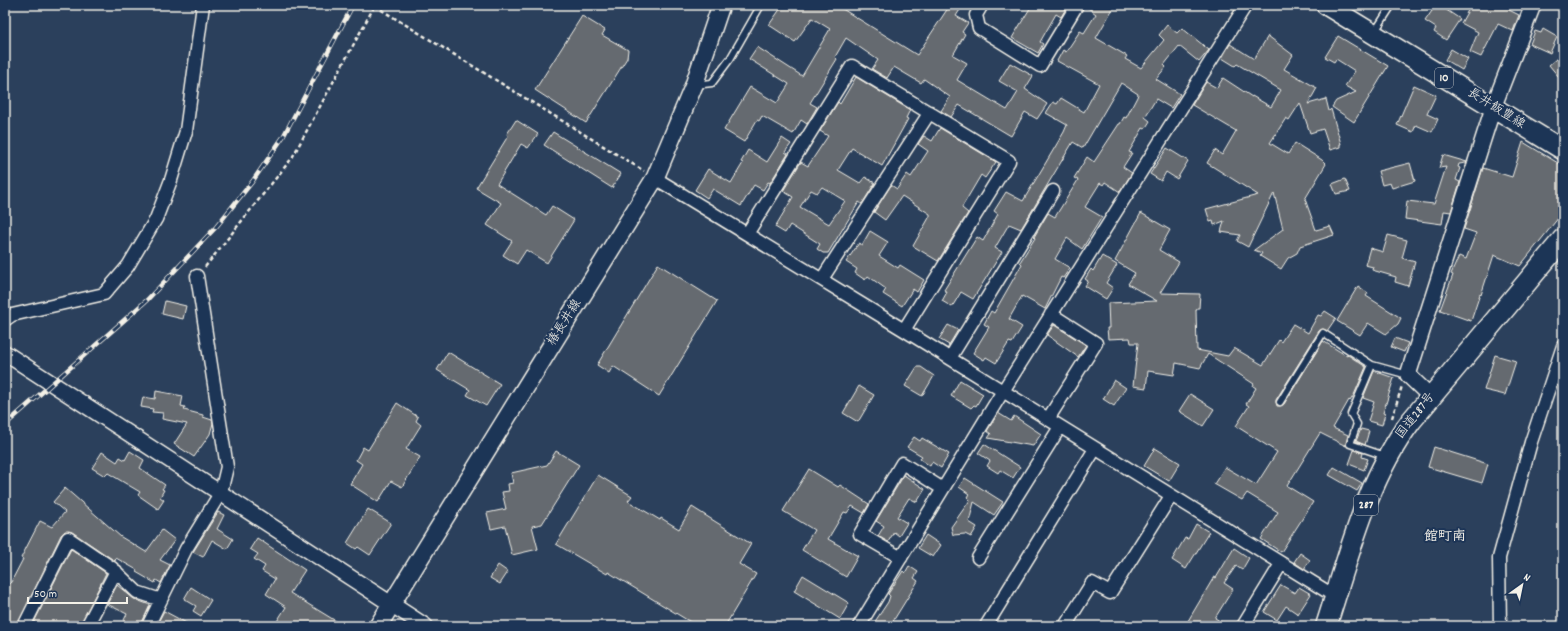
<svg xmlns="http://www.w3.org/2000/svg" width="1568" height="631" viewBox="0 0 1568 631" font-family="Dekko,'Klee One',sans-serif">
	<rect width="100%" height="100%" fill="#2b405c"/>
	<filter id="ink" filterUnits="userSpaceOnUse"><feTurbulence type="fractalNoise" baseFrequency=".025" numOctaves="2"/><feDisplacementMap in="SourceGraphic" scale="8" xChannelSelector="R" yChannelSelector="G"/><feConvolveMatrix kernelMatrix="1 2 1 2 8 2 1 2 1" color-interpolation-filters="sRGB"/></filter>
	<g filter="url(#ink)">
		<path fill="#656a70" stroke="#f4f1e8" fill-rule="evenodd" d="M783,5H836L917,55L950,5H963L956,16L968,23L962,32L965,34L953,55L967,63L957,80L1007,110L1018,92L999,81L1010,63L1033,76L1025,89L1047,104L1037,119L1025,112L1011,136L959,105L951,117L941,111L950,97L924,79L921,83L894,67L887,78L872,69L878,60L846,38L835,57L837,59L810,103L817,107L807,124L801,120L793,134L762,116L759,121L757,120L744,142L724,130L750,87L777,103L789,84L749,59L757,47L802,76L830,29L812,18L795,42L769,25Z
			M1032,5H1068L1061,17L1056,14L1040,42L1043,44L1038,53L1012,38Z
			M1084,5H1115L1096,38L1127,56L1125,59L1141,68L1164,40L1159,35L1167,25L1177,33L1182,28L1209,50L1199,62L1179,46L1164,65L1166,67L1156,79L1180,94L1171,108L1156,99L1145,117L1150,121L1145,129L1143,128L1129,152L1132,153L1123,167L1132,173L1120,192L1105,182L1103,185L1100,183L1085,207L1102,217L1082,249L1067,238L1055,259L1070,268L1063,278L1061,277L1045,309L1022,296L1009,319L1022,327L1012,343L1009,342L996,363L986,357L984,360L973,353L989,327L984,324L991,311L994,313L1022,264L1020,262L1035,238L1034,237L1048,213L1055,217L1078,180L1074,178L1087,157L1094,162L1119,124H1120L1124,117L1126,118L1137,97L1138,94L1121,83L1083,148L1073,142L1021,229L1009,224L995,248L1002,252L973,299L961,292L952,307L942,301L947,292L944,290L977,237L983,241L998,214L994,211L1006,192L1023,201L1064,132L1067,125L1046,113L1053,102L1057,104L1061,98L1084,112L1099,84L1057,61L1063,50L1066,52L1080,31L1084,33L1096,14Z
			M1436,5H1439L1460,19L1446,40L1434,32L1436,28L1425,21Z
			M1471,5H1511L1509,10L1519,15L1513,31L1498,24L1481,57L1470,52L1478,32L1461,23Z
			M582,16L605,30L602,35L628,50L627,58L586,123L535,90Z
			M1543,29L1557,37L1550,53L1530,44L1535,31L1541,33Z
			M1268,36L1293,55L1284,69L1317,88L1308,104L1326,99L1329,111L1331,109L1341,144H1340V147L1330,150L1323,129L1310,133L1300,103L1289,120L1286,118L1270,143L1288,154L1295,143L1322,160L1326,164L1305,199L1316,230L1330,226L1334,235L1300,246L1297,253L1288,258L1281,269L1260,256L1262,253L1254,250L1283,229L1274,193L1248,247L1237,241L1240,235L1221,232L1224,221L1214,225L1213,221L1210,222L1206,209L1258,195L1207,163L1215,150L1222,155L1236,131L1192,105L1206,82L1217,88L1223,78L1252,97V96L1271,107L1281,90L1237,64L1235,66L1222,58L1230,44L1254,59Z
			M1338,36L1388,66L1354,122L1332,107L1336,101L1356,92L1345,86L1355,71L1336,59L1334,62L1325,57Z
			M1451,49L1468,59L1462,70L1445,60Z
			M1563,53V82L1549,65Z
			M856,77L910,110L906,118L908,119L882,166L852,148L838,170L860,183L865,177L875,183L862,204L859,202L828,253H823L817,249L820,244L790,225L785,233L775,227L793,197L783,191L801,162L808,166L828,136L820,131L838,102L840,104ZM822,187L845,201L829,224L800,207L811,190L817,193Z
			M1414,85L1436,95L1427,114L1438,119L1432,132L1416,125L1413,132L1397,125Z
			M516,120L538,134L528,148L521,144L497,184L546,215L552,206L574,220L547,263L526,250L517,264L503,255L512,241L487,225L501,203L476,188L508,136L507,134Z
			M940,128L996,162L985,178L981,175L962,207V208L968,213L938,261L913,246L930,216V214L902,196L885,220L874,212L891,185L897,189L907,174L911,177L928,151L918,144L924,136L932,141Z
			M553,132L621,174L612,188L544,145Z
			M782,138L791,144L785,152L788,154L770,183L768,182L763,190L754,185L741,206L713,189L707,198L695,190L708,169L731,183L743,163L741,162L748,150L767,162Z
			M1523,142L1563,166V212L1520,266L1494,255L1481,295L1480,294L1471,321L1440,310L1453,275L1451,274L1459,256L1466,259L1476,233L1464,229L1483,168L1512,177Z
			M1167,148L1188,161L1177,179L1166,172L1161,181L1150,174Z
			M1443,155L1467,162L1466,163L1459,164L1458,167L1460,168L1456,180L1460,182L1451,212L1444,211L1442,224L1405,219L1407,201L1434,204L1446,167L1439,168Z
			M1410,163L1415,181L1392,188L1390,183L1382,185L1378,171Z
			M1345,179L1350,191L1336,194L1332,184Z
			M1141,213L1170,230L1159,250L1179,262L1160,293L1200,294L1199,308H1197L1196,310L1197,350L1228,356L1234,348L1263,365L1279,340L1281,342L1293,324L1308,333L1318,315L1321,316L1325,311L1336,318L1327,331L1323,329L1319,331L1276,400V402L1277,406H1280L1284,404L1323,341L1347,356L1348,355L1366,367L1354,395L1350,401L1349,400L1333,428L1348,435L1346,443V446L1320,433L1287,486L1313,502L1281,552L1261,539L1278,512L1247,493L1242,500L1214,484L1225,467L1256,485L1277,452L1236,426L1249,406L1246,404L1256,388L1253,386L1254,384L1208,354L1200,368L1176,363L1174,375L1148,371L1146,388L1133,386L1138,343H1131L1130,338L1108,339L1107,328H1109L1108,303L1157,301L1128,284L1135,273L1115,261Z
			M870,231L888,242L879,256L898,268L900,265L924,280L917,292L913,289L902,306L883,294L886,289L868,276L865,280L855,273L857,269L846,262L859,243L862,245Z
			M1388,235L1407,240L1402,258L1415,262L1408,286L1395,282L1396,277L1372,270L1373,267L1365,265L1370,248L1383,252Z
			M1102,256L1117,265L1106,283L1113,288L1106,299L1085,286L1088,281L1085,279L1091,269L1093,271Z
			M658,264L717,301L659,396L613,366L609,373L597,365Z
			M1358,286L1368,293L1366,296L1401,318L1398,324L1386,334L1368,323L1360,335L1337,321Z
			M165,301L186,306L183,319L162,314Z
			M948,325L958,330L949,345L939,339Z
			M1054,325L1086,345L1078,357L1047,335Z
			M1395,338L1408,343L1404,352L1391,347Z
			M448,352L500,384L486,406L467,395L470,390L437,370Z
			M1495,355L1516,361L1505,395L1484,390Z
			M917,367H921L934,376L922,396L905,386Z
			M1374,371L1394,378L1383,413L1385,414L1382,425L1368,421L1374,402L1363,398Z
			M960,380L983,394L976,406L974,405L971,408L951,396Z
			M1114,380L1126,388L1114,406L1103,399Z
			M859,386L874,395L858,422L843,413Z
			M156,391L183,396L181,406L185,407L184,410L203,415V417L212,420L213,423L210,434L194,457L174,444L187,424L162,419L163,413L152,412L153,409L141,407L143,397L155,399Z
			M1190,394L1214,409L1203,426L1179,411Z
			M397,403L418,417L416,421L421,425L406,449L420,457L402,487L391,481L378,502L350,484L362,464L356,460L363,447L368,450Z
			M998,413L1011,421L1014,416L1041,434L1033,446L988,438L991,434L987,431Z
			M1361,429L1369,431L1365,445L1356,441Z
			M914,437L920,441L922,438L949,454L941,468L932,462L930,466L920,459L922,456L907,447Z
			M984,444L1020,467L1013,478L1000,470L998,473L987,466L990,461L978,453Z
			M1434,447L1488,464L1482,483L1428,467Z
			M1155,448L1180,463L1169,481L1144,466Z
			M1354,450L1363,453L1362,457L1368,459L1364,470L1349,464Z
			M130,451L144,460L140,468L165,485L162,489L164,490L160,497L164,500L158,509L138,495L140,492L108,473L105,476L92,468L102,452L117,462L120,457L125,460Z
			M556,451L579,465L542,524L532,526L538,549L512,555L505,526L491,529L487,513L506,509L502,492L509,491L508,484L513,483L511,473L547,465Z
			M1334,467L1362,483L1357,491L1329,475Z
			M809,469L838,487L840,485L869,504L864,513L852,506L847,513L844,512L828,539L858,556L846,577L802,550L814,530L783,511Z
			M598,475L632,496L628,501L660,520L661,518L679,529L692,507L751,544L739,564L756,574L725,626H697L608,572L607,574L556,544Z
			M904,475L925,489L917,502L909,498L897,517L907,523L899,536L894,532L888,542L878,536L884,526L876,521Z
			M965,478L1003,502L994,515L974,502L969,522L977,527L971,537L965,534L953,535L951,527L970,500L967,497L969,494L959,487Z
			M65,488L121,537L146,552L162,530L175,540L160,560L170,565L161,583L156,580L155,583L136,572L137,570L116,558L115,561L72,532L65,531L61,535L17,626H5V582L10,584L23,559L21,558L40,521L52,527L65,512L53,502Z
			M368,509L391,523L370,555L358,547L356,549L347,543Z
			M218,512L224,515L217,529L233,539L227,549L212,540L203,557L193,552Z
			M1196,524L1209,532L1186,569L1172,560L1185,538L1188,539Z
			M926,535L941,545L933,557L918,548Z
			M257,538L305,570L290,593L344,626H274L286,607L266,594L275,579L262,571L265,566L254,559L258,554L250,549Z
			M1234,548L1249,558L1242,570L1236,566L1224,583L1233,589L1215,618L1228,626H1185L1214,577L1216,578Z
			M71,549L106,573L80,626H32Z
			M1300,553L1310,560L1304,569L1294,562Z
			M498,565L508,572L500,584L490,578Z
			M909,566L918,572L914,578L918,581L890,626H872L888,602L890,596L888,594L903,571L905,573Z
			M803,575L849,603L840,619L794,591Z
			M117,585L134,599L150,605L141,626H121L127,614L107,604Z
			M1281,585L1295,593L1299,587L1311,594L1298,614L1286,606L1277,620L1264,612Z
			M191,587L211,600L201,616L193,611L196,606L184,599Z
			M164,611L192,626H156Z"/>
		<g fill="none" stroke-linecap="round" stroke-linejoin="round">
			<g stroke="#f4f1e8" stroke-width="9">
				<path id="service" d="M1374,33L1392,5
					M695,85L712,83L730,59L761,5
					M1372,365L1351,414L1357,424L1350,444L1385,456
					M1280,402L1323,333L1372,365L1408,375"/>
			</g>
			<g stroke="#f4f1e8" stroke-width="15">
				<path id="minor" d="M982,5L976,15L979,28L1040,66L1077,5
					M655,178L904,330L1336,597
					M747,234L852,66L1009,161L904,330
					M822,279L930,112
					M5,320L12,315L104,294L128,266L156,219L171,180L186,131L203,5
					M950,358L1053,191
					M1048,419L1096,343L1051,314
					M901,558L860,534L902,463L943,489
					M978,558L1060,427
					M24,626L68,538L112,568L137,592L161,600
					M87,626L116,571
					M148,626L186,549L221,492L227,467L197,276
					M859,626L1003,391L1246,5
					M986,626L1095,449
					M1065,626L1092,583L1110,593L1171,496
					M1243,626L1281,564
					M1500,626L1499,558L1531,442L1563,346"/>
			</g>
			<g stroke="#f4f1e8" stroke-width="18">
				<path id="tertiary" d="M5,353L425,626
					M1431,397L1408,375L1493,108L1533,5"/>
			</g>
			<g stroke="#f4f1e8" stroke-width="20">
				<path id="secondary" d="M378,626L655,178L694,85L721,5"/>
			</g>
			<g stroke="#f4f1e8" stroke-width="22">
				<path id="primary" d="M1326,5L1563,150"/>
			</g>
			<g stroke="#f4f1e8" stroke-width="23">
				<path id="trunk" d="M1326,626C1349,556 1366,481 1411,421L1563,239"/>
			</g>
			<path stroke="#f4f1e8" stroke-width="2.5" stroke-dasharray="4 3" stroke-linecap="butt" d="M375,6L644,171
				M205,267L292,158L375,5
				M1392,418L1402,386"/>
			<use href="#service" stroke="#1d3557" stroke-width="6"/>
			<use href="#minor" stroke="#1d3557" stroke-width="12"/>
			<use href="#tertiary" stroke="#1d3557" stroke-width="15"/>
			<use href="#secondary" stroke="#1d3557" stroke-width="17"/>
			<use href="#primary" stroke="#1d3557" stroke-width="19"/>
			<use href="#trunk" stroke="#1d3557" stroke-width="20"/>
			<g stroke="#f4f1e8" stroke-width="4.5">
				<path id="rail" d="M5,425L147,300L216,227L252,182L283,137L353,5"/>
			</g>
			<use href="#rail" stroke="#1d3557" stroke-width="3" stroke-dasharray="9" stroke-linecap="butt"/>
		</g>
	</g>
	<g text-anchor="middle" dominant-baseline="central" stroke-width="4" stroke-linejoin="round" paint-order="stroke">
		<g fill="#1d3557" stroke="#b4b9bc" stroke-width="1">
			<rect x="1435" y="68" width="18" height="20" rx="3"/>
			<rect x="1354" y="495" width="24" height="20" rx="3"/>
		</g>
		<g font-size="12" font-weight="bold" fill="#f4f1e8">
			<text x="1444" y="78">10</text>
			<text x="1366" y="505">287</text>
		</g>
		<g font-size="13" fill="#f4f1e8" stroke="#1d3557">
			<text transform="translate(1496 109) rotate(32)">長井飯豊線</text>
			<text transform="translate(565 323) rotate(-58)">椿長井線</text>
			<text transform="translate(1416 416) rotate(-52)">国道287号</text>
		</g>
		<g font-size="14" font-weight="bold" fill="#f4f1e8" stroke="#1d3557">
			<text x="1445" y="537">館町南</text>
		</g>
	</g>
	<rect width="1568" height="631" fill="none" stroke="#1d3557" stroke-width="20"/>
	<rect x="10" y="10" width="1548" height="611" fill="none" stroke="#f4f1e8" stroke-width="1.5" filter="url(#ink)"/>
	<g transform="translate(1522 585) rotate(33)" stroke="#1d3557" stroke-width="3" paint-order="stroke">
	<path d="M0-3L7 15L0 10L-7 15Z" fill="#f4f1e8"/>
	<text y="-6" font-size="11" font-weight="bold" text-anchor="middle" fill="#f4f1e8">N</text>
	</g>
	<path d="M28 597v6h99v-6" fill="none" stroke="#f4f1e8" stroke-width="2"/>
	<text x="34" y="597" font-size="12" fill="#f4f1e8" stroke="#1d3557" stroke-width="3" paint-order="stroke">50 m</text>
</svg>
